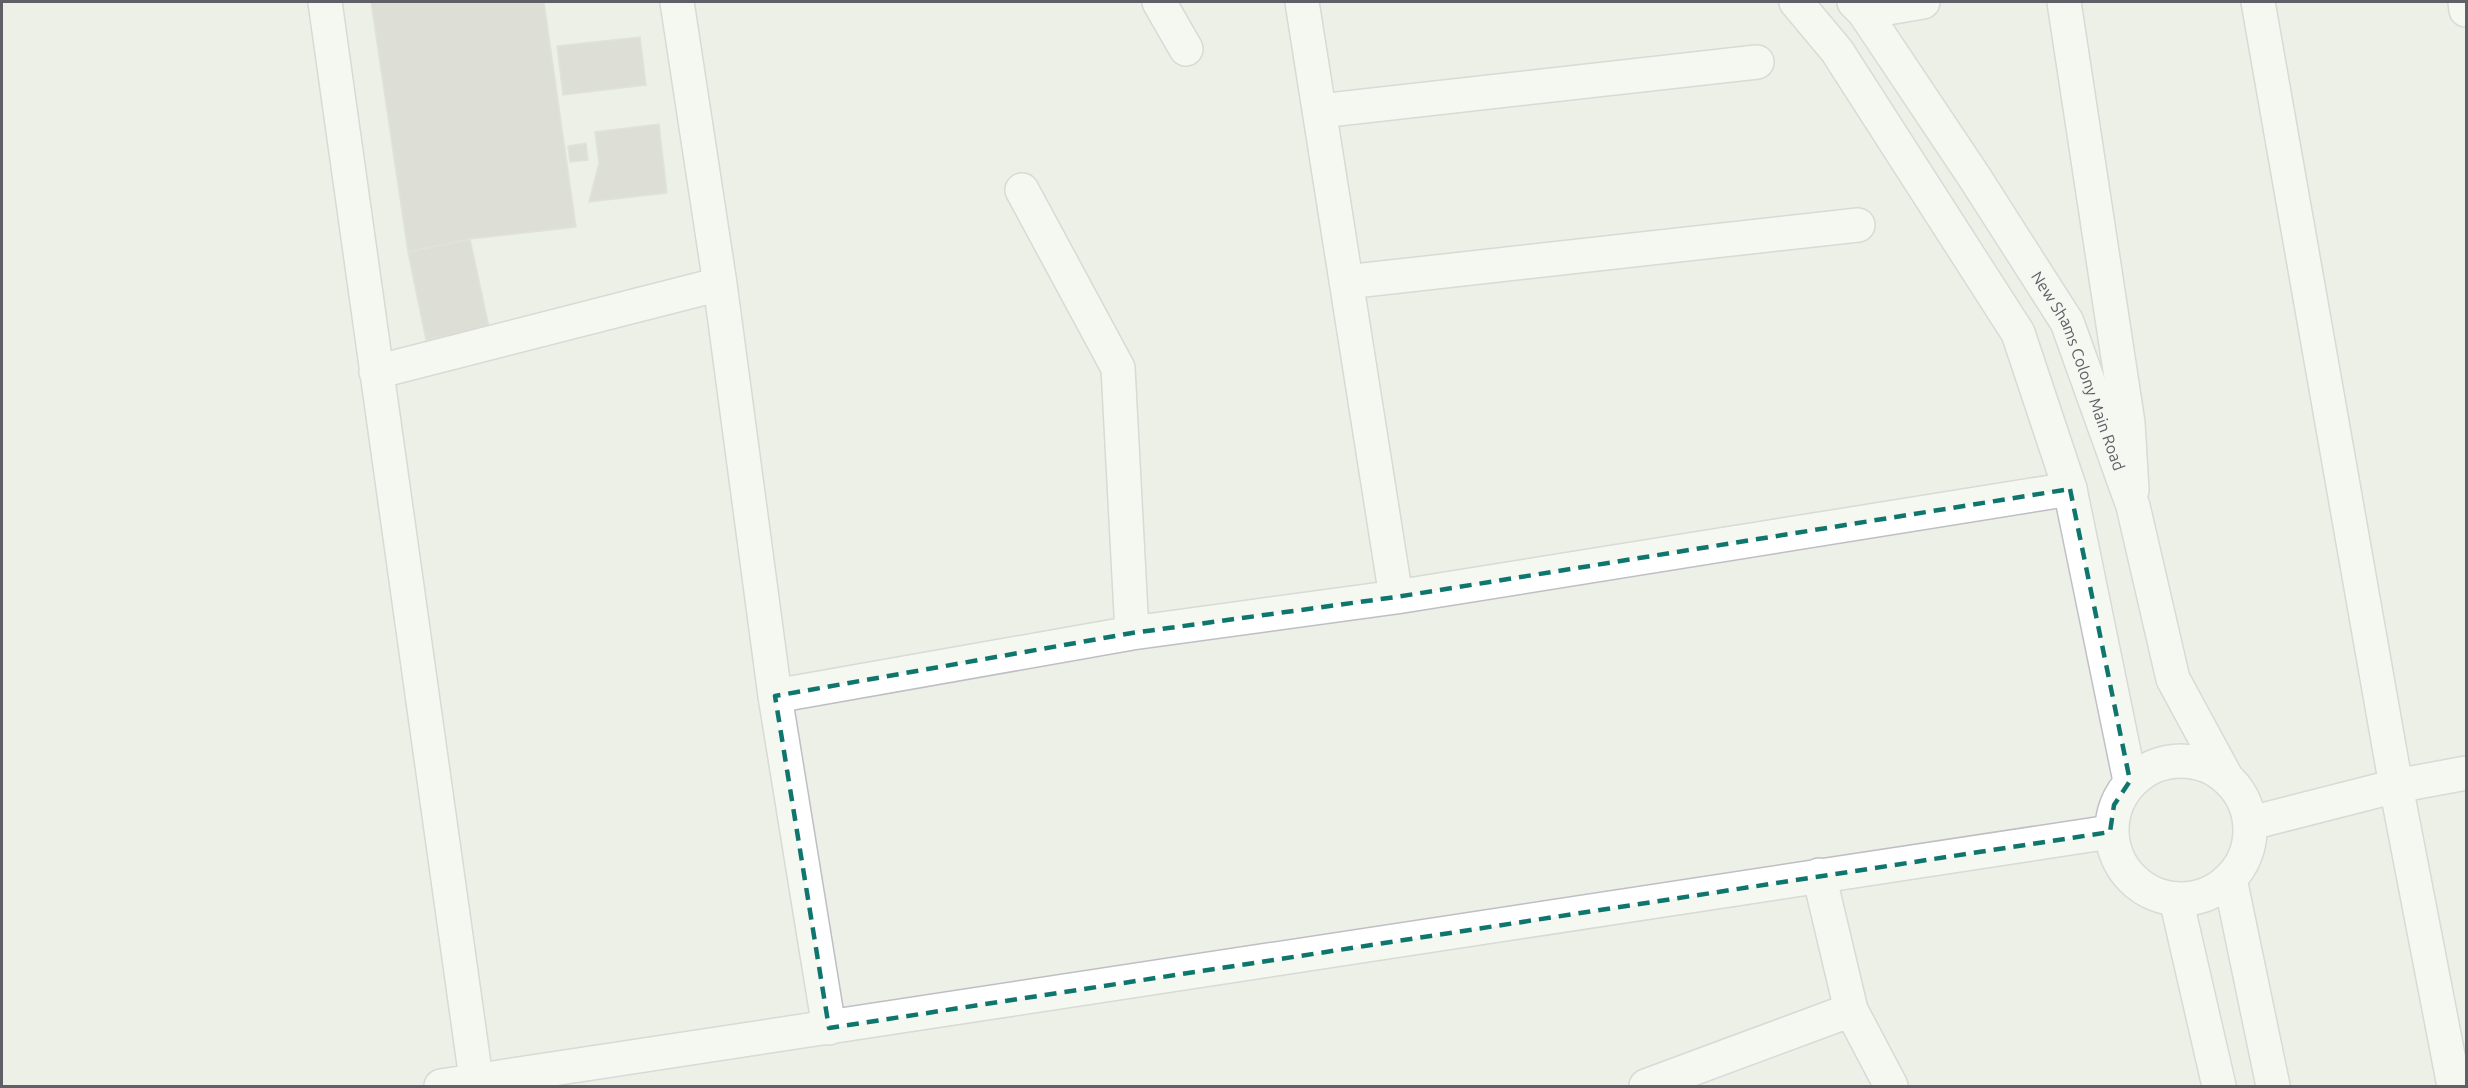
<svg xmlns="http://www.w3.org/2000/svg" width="2468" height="1088" viewBox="0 0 2468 1088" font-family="Ubuntu,sans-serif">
	<rect width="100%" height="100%" fill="#ecf0e6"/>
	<path fill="#c9cbc3" stroke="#cfd4c5" stroke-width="1.5" d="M371,2H544L576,227L470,239L408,252Z
		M640,37L646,85L563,95L557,46Z
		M659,124L667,193L589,202L599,163L595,132Z
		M586,143L588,160L570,162L568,146Z
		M470,239L489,327L426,340L408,252Z"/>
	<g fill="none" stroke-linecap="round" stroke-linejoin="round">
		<g stroke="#bfbec4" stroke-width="36">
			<path id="minor" d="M325,2L477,1086
				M677,2L720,284L775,696L829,1028
				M1159,2L1186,49
				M1302,2L1396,597
				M2064,2L2128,423L2132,490
				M2258,2L2396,786L2454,1086
				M2465,2L2466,10
				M1864,12L1923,2
				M1320,111L1757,62
				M1022,190L1118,368L1132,633
				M1346,282L1858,225
				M376,372L720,284
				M775,696L1132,633L1396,597L2070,489
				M2251,823L2396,786L2466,773
				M1819,875L1851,1010L1891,1086
				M441,1086L2110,832
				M1646,1086L1851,1010"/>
		</g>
		<g stroke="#c1bfc7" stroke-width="36">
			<g id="secondary">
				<path d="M1796,2L1837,51L2018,333L2070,489L2130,781"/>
				<path id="s1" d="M1854,2L1864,12L1975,178L2067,322L2133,506L2173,679L2225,775"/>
				<circle cx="2181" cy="830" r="69"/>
				<path d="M2230,879L2273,1086"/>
				<path d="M2176,899L2219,1086"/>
			</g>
		</g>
		<use href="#minor" stroke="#fff" stroke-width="33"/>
		<use href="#secondary" stroke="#fff" stroke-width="33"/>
	</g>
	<path d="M0 0H2468V1088H0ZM2070,489L2130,781L2114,805L2110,832L829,1028L775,696L1132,633L1396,597Z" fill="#ecf0e6" fill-opacity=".55" fill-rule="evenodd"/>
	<path fill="none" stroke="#0f766e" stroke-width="4.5" stroke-dasharray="12 8" stroke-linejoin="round" d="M2070,489L2130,781L2114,805L2110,832L829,1028L775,696L1132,633L1396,597Z"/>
	<g text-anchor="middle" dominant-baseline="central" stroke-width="6" stroke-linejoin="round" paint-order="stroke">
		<g font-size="16" fill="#605e66" stroke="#fff">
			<text stroke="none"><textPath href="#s1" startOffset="434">New Shams Colony Main Road</textPath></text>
		</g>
	</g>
	<rect width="2468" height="1088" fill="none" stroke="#605e66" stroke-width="6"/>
</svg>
